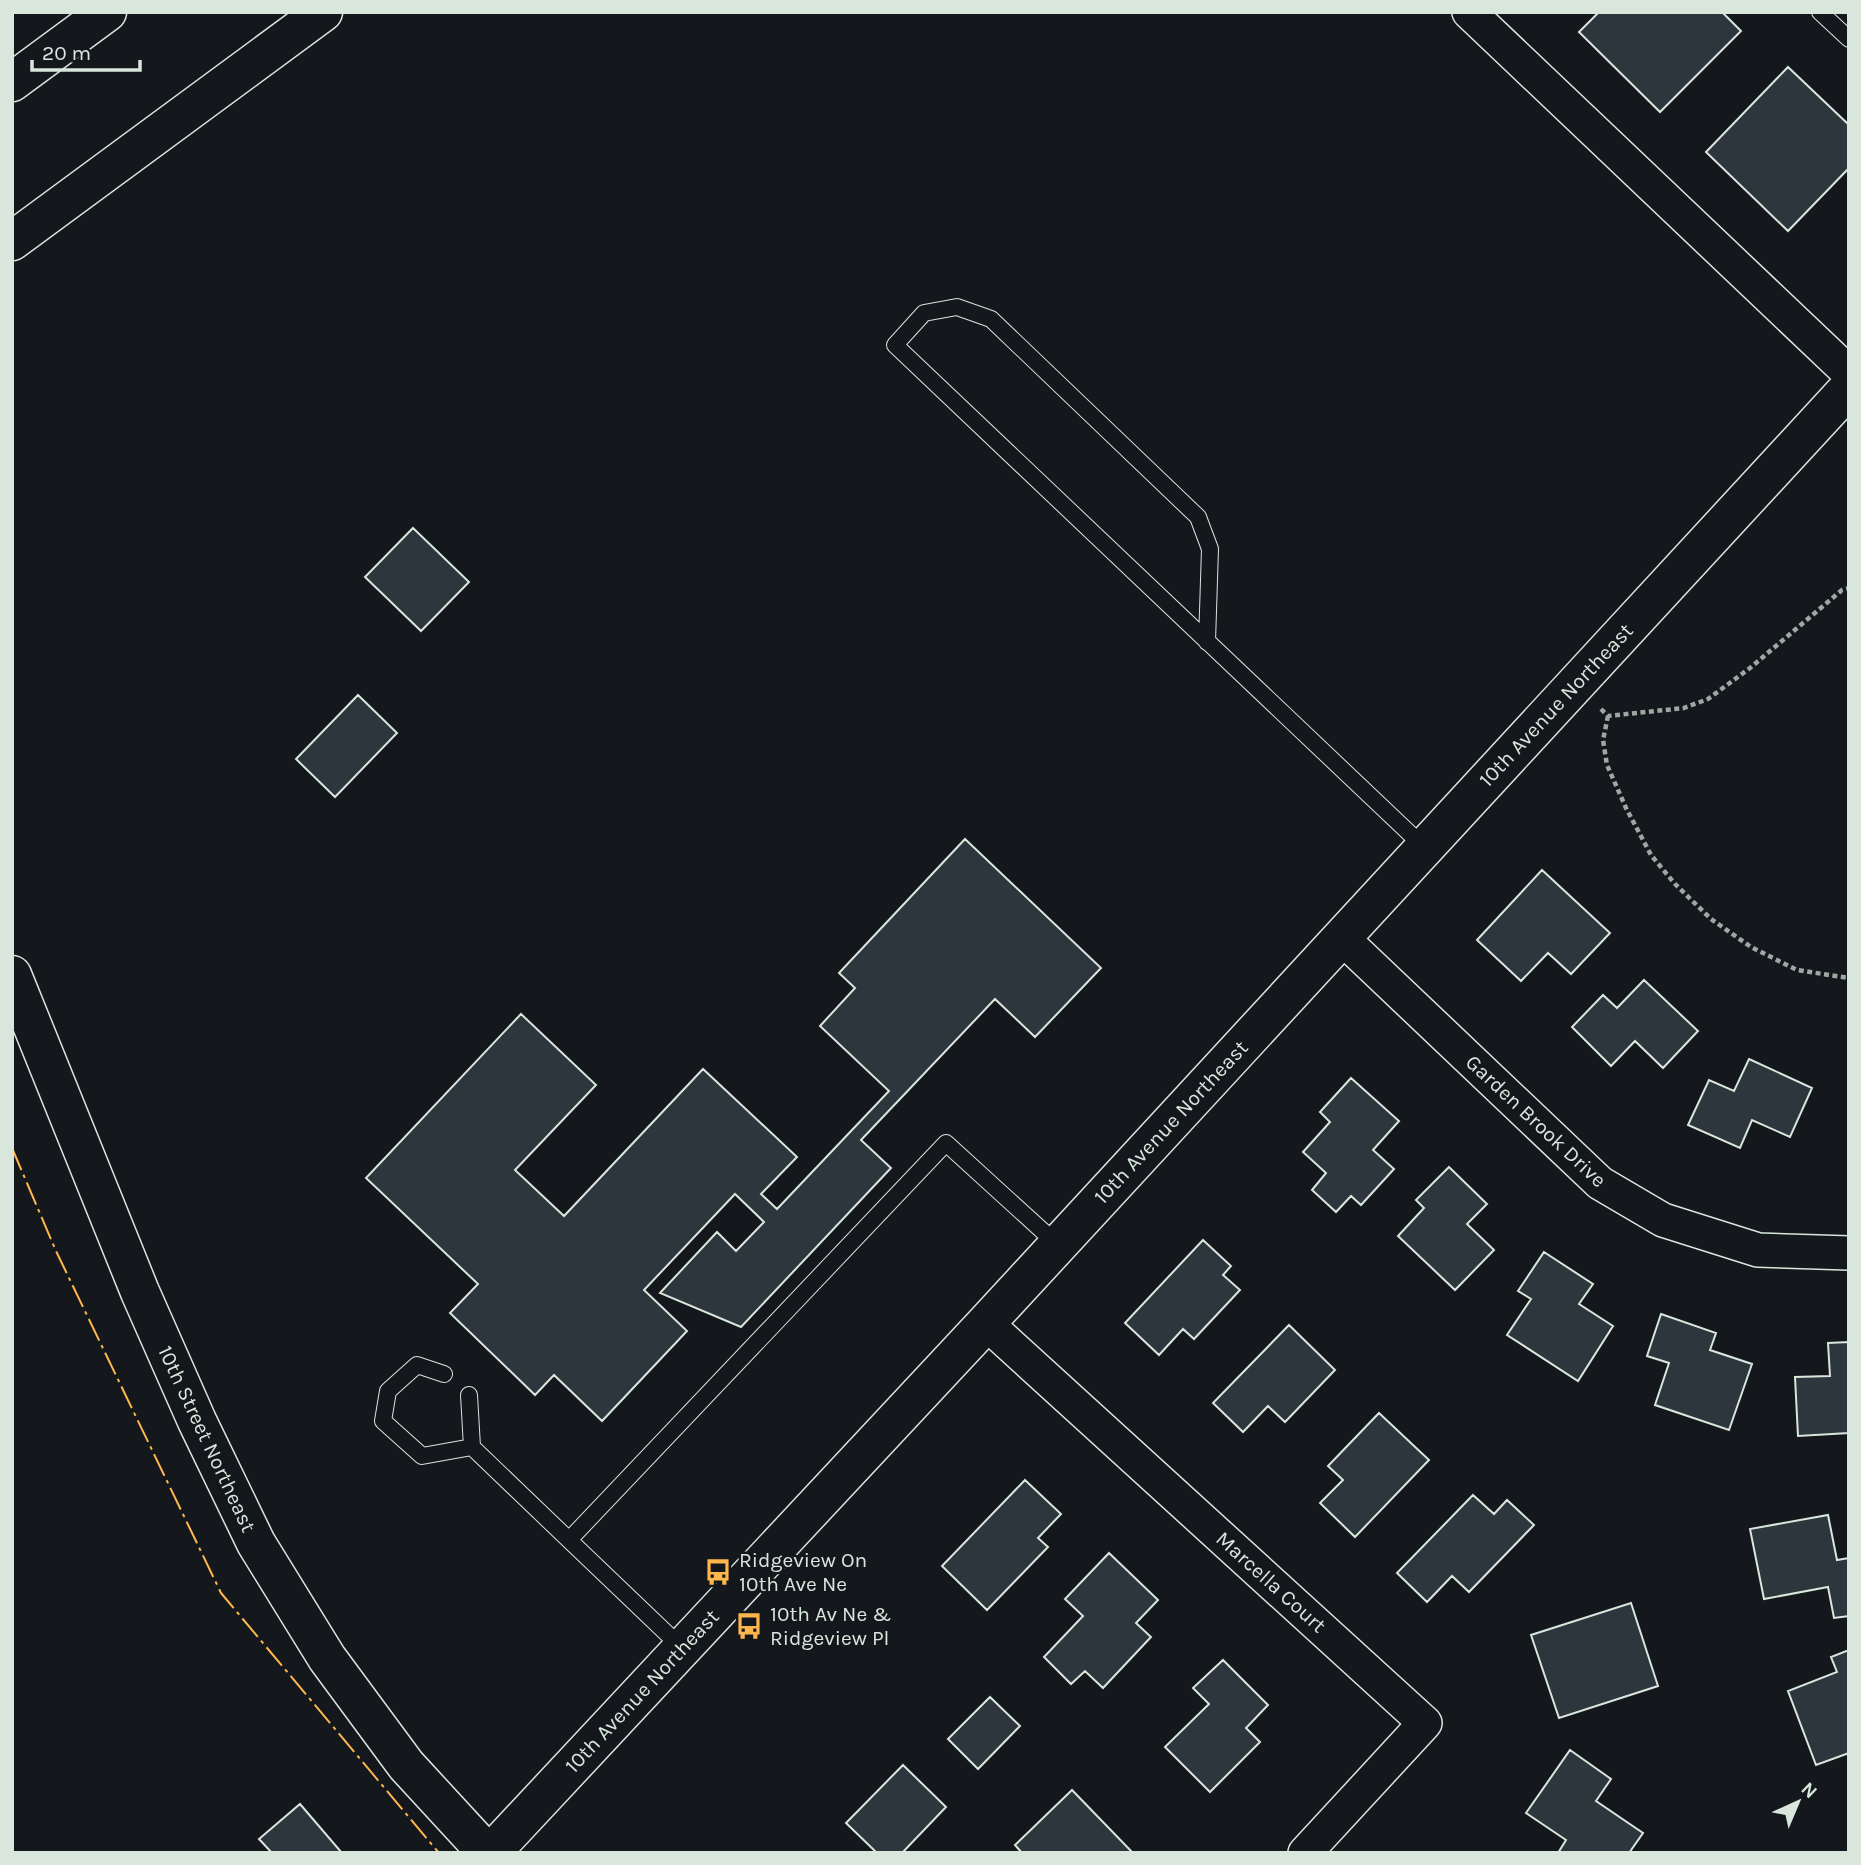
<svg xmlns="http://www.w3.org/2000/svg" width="1861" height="1865" font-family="Karla,sans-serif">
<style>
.building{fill:#2c363c;stroke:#d8e6dc;stroke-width:2}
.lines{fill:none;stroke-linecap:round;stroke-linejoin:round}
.lane-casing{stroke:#d8e6dc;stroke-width:18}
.street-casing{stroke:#d8e6dc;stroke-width:36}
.secondary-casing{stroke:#d8e6dc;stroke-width:41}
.highway-casing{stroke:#d8e6dc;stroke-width:41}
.path{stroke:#9da8a2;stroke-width:4.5;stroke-dasharray:5 3.5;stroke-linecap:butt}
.lane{stroke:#14181c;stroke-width:16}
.street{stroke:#14181c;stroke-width:33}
.secondary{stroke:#14181c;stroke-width:38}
.highway{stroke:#14181c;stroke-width:38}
.power{stroke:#ffb74d;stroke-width:2;stroke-dasharray:24 5 3.5 5;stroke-linecap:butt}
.labels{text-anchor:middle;stroke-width:5;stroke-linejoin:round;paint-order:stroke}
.street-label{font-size:21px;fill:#d8e6dc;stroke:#14181c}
.poi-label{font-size:21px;fill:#d8e6dc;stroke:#14181c;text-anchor:start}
</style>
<rect width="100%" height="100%" fill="#14181c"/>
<path class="building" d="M1599 12H1722L1741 31 1660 112 1579 32Z
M1788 67 1849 125V168L1788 231 1706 152Z
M413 528 469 582 421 631 365 577Z
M358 695 397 733 335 797 296 759Z
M965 839 1101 968 1035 1037 995 999 861 1140 891 1168 741 1327 660 1293 717 1232 736 1251 764 1222 735 1194 644 1290 687 1331 602 1421 554 1375 535 1395 450 1313 478 1284 366 1178 521 1014 596 1085 515 1170 564 1216 703 1069 797 1157 761 1194 777 1209 889 1091 820 1026 855 988 839 973Z
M1542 870 1610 933 1571 974 1548 953 1521 981 1477 940Z
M1644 980 1698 1031 1663 1068 1635 1041 1611 1066 1572 1027 1603 995 1617 1008Z
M1749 1059 1812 1088 1790 1137 1752 1120 1740 1148 1688 1125 1709 1080 1734 1091Z
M1351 1078 1399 1121 1373 1150 1394 1169 1361 1205 1351 1196 1336 1212 1312 1190 1326 1173 1303 1152 1330 1122 1320 1112Z
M1449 1167 1487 1204 1467 1224 1494 1250 1455 1290 1398 1236 1424 1208 1416 1200Z
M1203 1240 1231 1266 1223 1275 1240 1290 1194 1339 1183 1329 1159 1355 1125 1323Z
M1544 1252 1593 1284 1579 1304 1613 1326 1578 1381 1507 1335 1531 1299 1518 1291Z
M1661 1314 1716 1333 1710 1350 1752 1364 1729 1430 1655 1405 1669 1363 1647 1356Z
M1289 1325 1335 1370 1285 1422 1268 1406 1243 1432 1213 1403Z
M1849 1342V1433L1798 1436 1795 1377 1830 1376 1828 1343Z
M1379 1413 1429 1460 1355 1537 1320 1503 1343 1480 1328 1466Z
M1025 1480 1061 1514 1038 1538 1048 1547 987 1610 942 1566Z
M1473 1495 1494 1514 1507 1500 1534 1525 1469 1592 1452 1576 1427 1602 1397 1573Z
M1828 1515 1837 1560 1849 1558V1616L1834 1618 1828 1587 1764 1599 1750 1529Z
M1109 1553 1158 1600 1136 1623 1151 1637 1103 1688 1085 1671 1071 1684 1044 1657 1083 1616 1065 1599Z
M1631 1603 1658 1686 1559 1718 1531 1635Z
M1849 1650V1753L1816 1765 1788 1691 1837 1672 1831 1657Z
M1223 1660 1268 1705 1246 1728 1260 1742 1210 1792 1165 1747 1209 1704 1193 1688Z
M990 1697 1020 1726 978 1769 948 1739Z
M1570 1750 1611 1779 1596 1801 1643 1833 1629 1853H1558L1566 1840 1526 1813Z
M903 1765 946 1807 902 1853H877L846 1823Z
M1072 1790 1133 1853H1022L1015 1845Z
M300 1804 342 1853H272L259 1839Z"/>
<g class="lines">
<defs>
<path id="lane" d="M1820 12 1849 39
M1207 642 1210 549 1198 517 991 319 957 307 924 313 895 345 1424 847
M444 1374 417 1365 388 1391 383 1421 422 1456 472 1447 569 1540
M469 1395 472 1447
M682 1648 569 1540 946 1143 1058 1245"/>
<path id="street" d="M1469 12 1849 373
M1341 937 1600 1183 1663 1220 1758 1250 1849 1253
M986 1323 1425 1723 1305 1853"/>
<path id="secondary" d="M12 975 140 1292 197 1421 256 1543 327 1658 406 1765 487 1853
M491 1853 986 1323 1849 388"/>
<path id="highway" d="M12 82 107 12
M12 241 323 12"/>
</defs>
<use href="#lane" class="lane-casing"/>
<use href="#street" class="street-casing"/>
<use href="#secondary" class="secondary-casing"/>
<use href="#highway" class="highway-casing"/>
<path class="path" d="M1601 709 1608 716 1684 708 1708 699 1750 668 1842 590 1849 588
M1608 716 1603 740 1607 765 1626 808 1651 855 1675 884 1711 919 1751 947 1797 970 1849 978"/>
<use href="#lane" class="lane"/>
<use href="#street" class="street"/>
<use href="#secondary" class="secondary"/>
<use href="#highway" class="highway"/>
<path class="power" d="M12 1148 56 1251 221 1593 439 1853"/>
</g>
<defs>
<symbol id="bus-bare" viewBox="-9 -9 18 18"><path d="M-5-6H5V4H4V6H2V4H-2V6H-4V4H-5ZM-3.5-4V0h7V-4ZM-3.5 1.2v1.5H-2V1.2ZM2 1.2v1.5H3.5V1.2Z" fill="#ffb74d" stroke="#14181c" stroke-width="2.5" paint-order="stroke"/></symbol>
</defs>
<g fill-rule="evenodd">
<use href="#bus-bare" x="699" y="1553" width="38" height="38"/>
<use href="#bus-bare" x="730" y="1607" width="38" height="38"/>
</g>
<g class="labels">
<g class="street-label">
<text transform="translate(1556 705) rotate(-47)" y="7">10th Avenue Northeast</text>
<text transform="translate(1536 1121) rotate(43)" y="7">Garden Brook Drive</text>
<text transform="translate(1171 1122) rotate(-47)" y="7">10th Avenue Northeast</text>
<text transform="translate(207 1439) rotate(65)" y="7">10th Street Northeast</text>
<text transform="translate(1271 1582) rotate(42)" y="7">Marcella Court</text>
<text transform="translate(642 1691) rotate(-47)" y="7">10th Avenue Northeast</text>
</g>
<g class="poi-label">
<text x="739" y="1567">Ridgeview On<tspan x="739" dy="24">10th Ave Ne</tspan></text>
<text x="770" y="1621">10th Av Ne &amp;<tspan x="770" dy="24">Ridgeview Pl</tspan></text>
</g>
</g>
<rect width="1861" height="1865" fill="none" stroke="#d8e6dc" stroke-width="28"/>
<g transform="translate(1798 1802) rotate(44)" stroke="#14181c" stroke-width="5" paint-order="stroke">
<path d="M0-5L12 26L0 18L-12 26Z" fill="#d8e6dc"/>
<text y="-10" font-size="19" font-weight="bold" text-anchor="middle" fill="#d8e6dc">N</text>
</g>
<path d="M32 60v10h108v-10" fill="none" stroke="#d8e6dc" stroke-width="3.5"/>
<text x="42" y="60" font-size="21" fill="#d8e6dc" stroke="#14181c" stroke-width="5" paint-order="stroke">20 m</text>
</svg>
